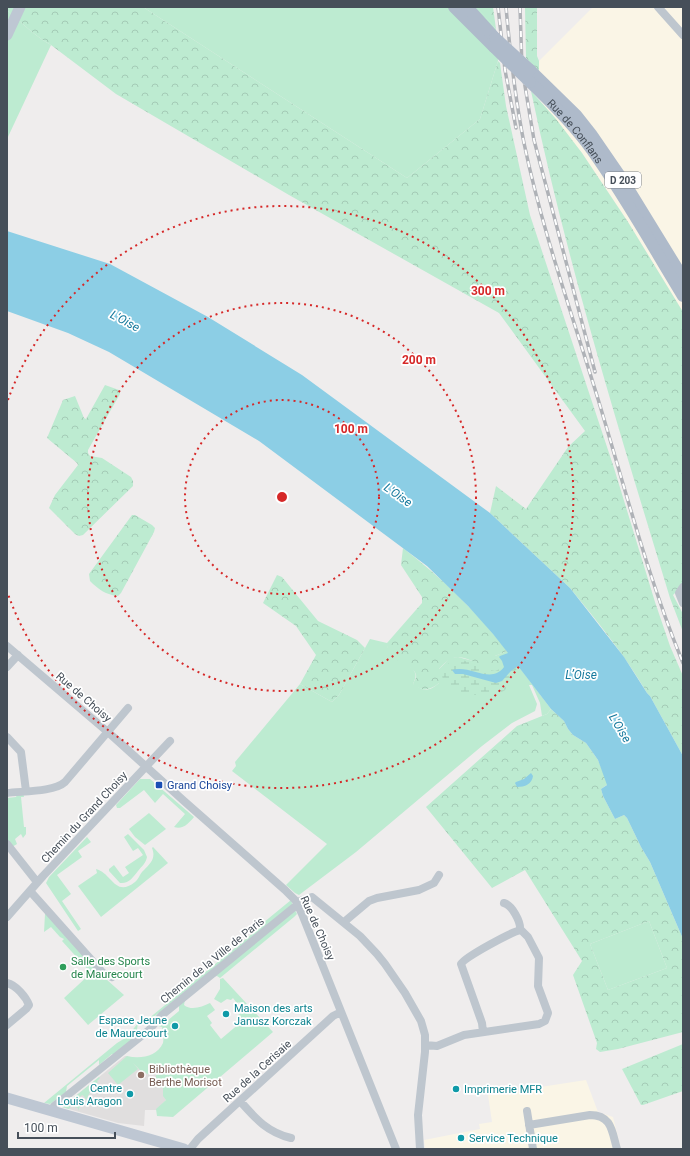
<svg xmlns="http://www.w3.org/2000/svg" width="690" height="1156" font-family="Roboto,sans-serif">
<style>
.commercial{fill:#faf5e6}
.education{fill:#e0dede}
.green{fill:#bdebd1}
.forest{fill:url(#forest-crowns);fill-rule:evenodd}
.wetland{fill:url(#wetland-marsh)}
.water{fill:#8ccee5}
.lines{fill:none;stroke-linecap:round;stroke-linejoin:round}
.street{stroke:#bec6ce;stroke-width:8}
.secondary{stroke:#bec7d3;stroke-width:11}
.primary{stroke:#aebaca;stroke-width:12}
.rail-casing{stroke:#afb2b7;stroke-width:3.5}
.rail{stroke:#fff;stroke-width:2;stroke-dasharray:6;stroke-linecap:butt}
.primary-bridge{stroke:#aebaca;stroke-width:12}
.ring{fill:none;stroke:#d62828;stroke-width:2;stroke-dasharray:2 4}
.transit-dot{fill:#1a4fb4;stroke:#fff;stroke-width:1.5}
.leisure-dot{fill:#2e9e5b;stroke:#fff;stroke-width:1.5}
.culture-dot{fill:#0f9aa8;stroke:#fff;stroke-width:1.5}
.education-dot{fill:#8d6e63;stroke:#fff;stroke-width:1.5}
.labels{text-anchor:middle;stroke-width:3.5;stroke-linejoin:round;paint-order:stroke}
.shield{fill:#fff;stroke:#7e848b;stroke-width:1}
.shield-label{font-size:10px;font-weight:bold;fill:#464f59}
.street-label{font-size:11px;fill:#464f59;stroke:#fff}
.transit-label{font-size:11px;fill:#164399;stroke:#fff;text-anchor:start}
.leisure-label{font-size:11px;fill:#27864d;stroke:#fff;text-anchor:start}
.culture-label{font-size:11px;fill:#0d838f;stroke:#fff;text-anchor:start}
.education-label{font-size:11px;fill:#785e54;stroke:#fff;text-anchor:start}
.water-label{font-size:12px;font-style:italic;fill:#15799d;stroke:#fff}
.centre{fill:#d62828;stroke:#fff;stroke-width:2}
.ring-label{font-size:12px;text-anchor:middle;font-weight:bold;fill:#d62828;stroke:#fff;stroke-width:3.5;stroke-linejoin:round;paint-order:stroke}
</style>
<defs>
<pattern id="forest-crowns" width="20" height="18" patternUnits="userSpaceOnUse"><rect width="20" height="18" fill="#bdebd1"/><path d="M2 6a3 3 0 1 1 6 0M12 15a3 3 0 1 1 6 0" fill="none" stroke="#a4cbb6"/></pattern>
<pattern id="wetland-marsh" width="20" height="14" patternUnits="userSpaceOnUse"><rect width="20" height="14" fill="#bdebd1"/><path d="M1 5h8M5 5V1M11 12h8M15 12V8" fill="none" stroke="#a4cbb6"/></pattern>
</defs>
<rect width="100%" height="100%" fill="#efeded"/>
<path class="commercial" d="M593 7H683V312L628 222 582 153 539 99V61Z
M586 1080 598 1112 613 1117 621 1149H425L424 1140 480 1129 479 1124 492 1122 488 1095Z"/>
<path class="education" d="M125 1056H127L138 1068 143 1071 147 1074 156 1073 157 1077 163 1087 166 1100 156 1110H145L144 1126 118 1123 62 1107Z"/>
<path class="green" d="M143 7H477L496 29 498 61 480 119 407 178Z
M7 10C21 22 35 36 51 45L7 139Z
M370 639 387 643V647L413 669C417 675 416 677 413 684 423 691 429 692 439 683V669L450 658 458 657 473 661 495 656 507 651 551 709 547 714 542 716 540 703 532 685H529L537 704 535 711 512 723 482 746 356 852 299 895 295 893 286 885 327 844 232 771 236 766 235 762 300 684 332 702 339 695Z
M140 779H150L194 817C189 823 183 830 174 827L185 814 163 794 155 803 144 790 120 808H117L116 805Z
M18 792 23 793 24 797H21L24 827H26V834L23 838 21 834 15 839 17 844 12 847 7 840V798L16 797Z
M149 813 166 829 145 845 135 837 129 829Z
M128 834 144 850 147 857C146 863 142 866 138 871 133 877 129 884 120 883L109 871V869L114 865 123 877 129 873 125 867 143 855 138 848 133 851 124 837Z
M87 837 91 842 78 851 82 857 57 875 71 894 62 901 81 929 78 931 46 883 49 877Z
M153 847 168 863 101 917 78 886 97 873 96 869C112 873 115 898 135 882 139 879 140 873 144 870 151 863 156 858 152 848Z
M291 900 292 903V905L150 1020H145L146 1018 148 1019 263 925V923Z
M295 910 297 914 294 917 220 978 217 976 212 977Z
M46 912 106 979 124 995 88 1025 64 998 91 973 62 941 64 939 60 937 51 927 44 932 45 914Z
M649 921 667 968 608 990 590 944Z
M223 978 273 1032 173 1117 157 1116 156 1109 166 1100 163 1096V1088L157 1087 159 1083 156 1078V1073L147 1074 144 1071 142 1072 133 1063 138 1069 118 1085 108 1073 127 1056C140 1059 157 1057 163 1043 164 1038 163 1032 162 1027L154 1025 166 1014 167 1021 179 1011V1003L185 1000 184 1005C191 1011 202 1007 210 1003L215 1010 207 1016 212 1023 210 1025 221 1039 240 1023 236 1017 247 1007 244 1004 242 1005 239 1002 236 1004V1002L233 998 231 1000 227 999 221 1003 214 999 220 989V979Z
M138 1023 136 1036 115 1055 112 1054 99 1065V1060L67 1086 66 1092 50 1104 44 1103 117 1043 127 1037Z
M99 1077 100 1078 97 1081 98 1082 92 1088 86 1100 84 1096 82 1095 78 1099V1101L82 1104 85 1102 84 1106H80L78 1111V1108L71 1106 69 1109 62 1107Z"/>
<path class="forest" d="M7 7H143L407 178 480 119 498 61 500 63 506 106 530 215 614 468 655 602 670 646 683 676V756L650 696 647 693C625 655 597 621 570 588L490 513 496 486 526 509 568 447 585 431 499 313 289 195 116 94 51 45C35 36 21 22 7 10Z
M477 7H493L496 29 479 10Z
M525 7H537V56L539 61V72L526 58Z
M531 91 556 119 582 153 628 222 683 312V585L673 595 683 614V632L670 598C619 430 567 263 531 91Z
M105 385 119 390 120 394 88 450V453L90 456 102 458 131 477 133 481V486L83 535 79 536 75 534 49 508 55 495 78 465 77 463 47 438 63 400 75 396 84 418 86 419Z
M132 515H135L152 525 155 528 154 532 121 593 118 596C106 595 98 589 90 581L89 574Z
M403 548C442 578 477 612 507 651L495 656 499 662 501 666 499 668C474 670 461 642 439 669V683C431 690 424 691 414 686L413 684C414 681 417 678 416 675 414 663 385 662 387 643L422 603V597L401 565Z
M277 575 282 577 318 621 357 640 365 648 339 695 332 702 300 684 316 655 296 626 263 603Z
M551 709 564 721 568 729 573 735 586 743 598 760 608 784 601 789 603 796 615 819 624 815 627 818 641 847 650 862 683 939V1032L618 1049 600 1052 596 1049 597 1043 573 975 582 961 525 870 492 888 426 807 517 726 547 714ZM649 921 667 968 608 990 590 944Z
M683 1044V1091L643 1105H641L622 1069Z"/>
<path class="wetland" d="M507 651 519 668C517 669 514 671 512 674 509 679 510 685 505 690 495 698 458 696 448 688 443 684 442 678 442 671 457 648 476 668 495 671L502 668Z"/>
<path class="water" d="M7 231 110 264 208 317 302 375 490 513 570 588 624 657 647 693 650 696 683 756V939L650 862 641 847 627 818 624 815 615 819 603 796 601 789 607 785 598 760 586 743 573 735 568 729 564 721 551 709 518 666 511 671 502 681 496 683 463 674H455L452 670C470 664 491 685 504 667L502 661 499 657 500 656 508 653 493 634 468 606 427 566 259 441 109 352 68 333 7 311Z
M531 773 533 776C532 784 525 787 517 787L515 783 516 782 524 779Z"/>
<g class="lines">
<path class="street" d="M658 7 683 35
M683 587 679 593 683 603
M7 646 109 733 184 801 285 890 296 901 302 914 396 1149
M7 667 18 655
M7 737 21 752 26 791
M7 793C23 791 54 792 65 782L128 708
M7 844 37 882
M30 891 103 973 112 977
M297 902 312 897 360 936 377 954 385 964 405 993 421 1021 425 1035V1052L418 1115 420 1149
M504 903C512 905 521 922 520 930
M7 917 43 876 170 741
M344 922 369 901 377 898 419 890 434 883 439 875
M7 983C16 985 26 997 29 1005L26 1009 7 1025
M425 1045 437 1046 464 1035 539 1024 545 1021 548 1013 538 986 539 958 528 937 521 930C513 931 465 957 461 964L482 1023 483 1032
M240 1101C256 1119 267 1132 291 1138
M53 1111 54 1106 149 1030 162 1015 298 904
M527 1111 533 1149
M529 1125 590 1115C612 1115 612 1132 617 1149
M190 1149 198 1139 333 1016 341 1012"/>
<path class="secondary" d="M7 35 20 7
M7 1098 184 1149"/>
<g class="primary">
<path d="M454 7 494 47"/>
<path d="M467 7 495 38"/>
<path d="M530 70 576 115 591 134 624 182 683 278"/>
<path id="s1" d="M530 82C552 103 574 125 592 150 625 196 653 247 683 296"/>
</g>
<defs>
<path id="rail" d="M498 7 505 70 516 128
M506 7C510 52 515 98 524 143 542 230 572 314 598 399 625 488 648 578 683 663
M520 7 522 68 534 140 595 372"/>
</defs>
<use href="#rail" class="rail-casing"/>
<use href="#rail" class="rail"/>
<path class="primary-bridge" d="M495 38 530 70
M494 47 530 82"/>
</g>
<g class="ring">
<circle cx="282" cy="497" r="97"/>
<circle cx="282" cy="497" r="194"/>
<path d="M8 400A291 291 0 1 1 8 594"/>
</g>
<rect class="transit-dot" x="155" y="781" width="8" height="8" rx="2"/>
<circle class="leisure-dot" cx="63" cy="967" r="4"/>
<g class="culture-dot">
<circle cx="226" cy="1014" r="4"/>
<circle cx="175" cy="1026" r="4"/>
<circle cx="456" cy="1089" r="4"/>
<circle cx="130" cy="1094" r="4"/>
<circle cx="461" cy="1138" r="4"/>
</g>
<circle class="education-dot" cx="141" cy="1075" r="4"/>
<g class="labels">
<rect class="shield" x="605" y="172" width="36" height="16" rx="3"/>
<g class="shield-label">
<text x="623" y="184">D 203</text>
</g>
<g class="street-label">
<text dy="4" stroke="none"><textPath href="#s1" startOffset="67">Rue de Conflans</textPath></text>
<text transform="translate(84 697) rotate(41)" y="4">Rue de Choisy</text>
<text transform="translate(84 817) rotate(-47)" y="4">Chemin du Grand Choisy</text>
<text transform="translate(318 928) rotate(66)" y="4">Rue de Choisy</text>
<text transform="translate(212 960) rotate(-39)" y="4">Chemin de la Ville de Paris</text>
<text transform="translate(257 1071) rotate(-42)" y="4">Rue de la Cerisaie</text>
</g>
<g class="transit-label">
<text x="167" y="789">Grand Choisy</text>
</g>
<g class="leisure-label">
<text x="71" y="965">Salle des Sports<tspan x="71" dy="13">de Maurecourt</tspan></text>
</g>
<g class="culture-label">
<text x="234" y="1012">Maison des arts<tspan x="234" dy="13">Janusz Korczak</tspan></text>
<text x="167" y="1024" text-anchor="end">Espace Jeune<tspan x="167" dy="13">de Maurecourt</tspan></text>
<text x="122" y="1092" text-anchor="end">Centre<tspan x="122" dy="13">Louis Aragon</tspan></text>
<text x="464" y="1093">Imprimerie MFR</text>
<text x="469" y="1142">Service Technique</text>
</g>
<g class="education-label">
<text x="149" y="1073">Bibliothèque<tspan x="149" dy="13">Berthe Morisot</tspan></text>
</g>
<g class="water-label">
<text transform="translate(125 321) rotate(28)" y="4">L'Oise</text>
<text transform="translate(398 495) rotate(35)" y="4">L'Oise</text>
<text x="581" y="679">L’Oise</text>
<text transform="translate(620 728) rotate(59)" y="4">L'Oise</text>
</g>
</g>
<circle cx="282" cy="497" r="6" class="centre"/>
<g class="ring-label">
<text x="488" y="295">300 m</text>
<text x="419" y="364">200 m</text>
<text x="351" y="433">100 m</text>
</g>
<rect width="690" height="1156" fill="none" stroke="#464f59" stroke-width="16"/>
<path d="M18 1132v6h97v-6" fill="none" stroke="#464f59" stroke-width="2"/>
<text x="24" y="1132" font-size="12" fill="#464f59" stroke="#ffffff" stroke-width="3" paint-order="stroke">100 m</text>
</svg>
